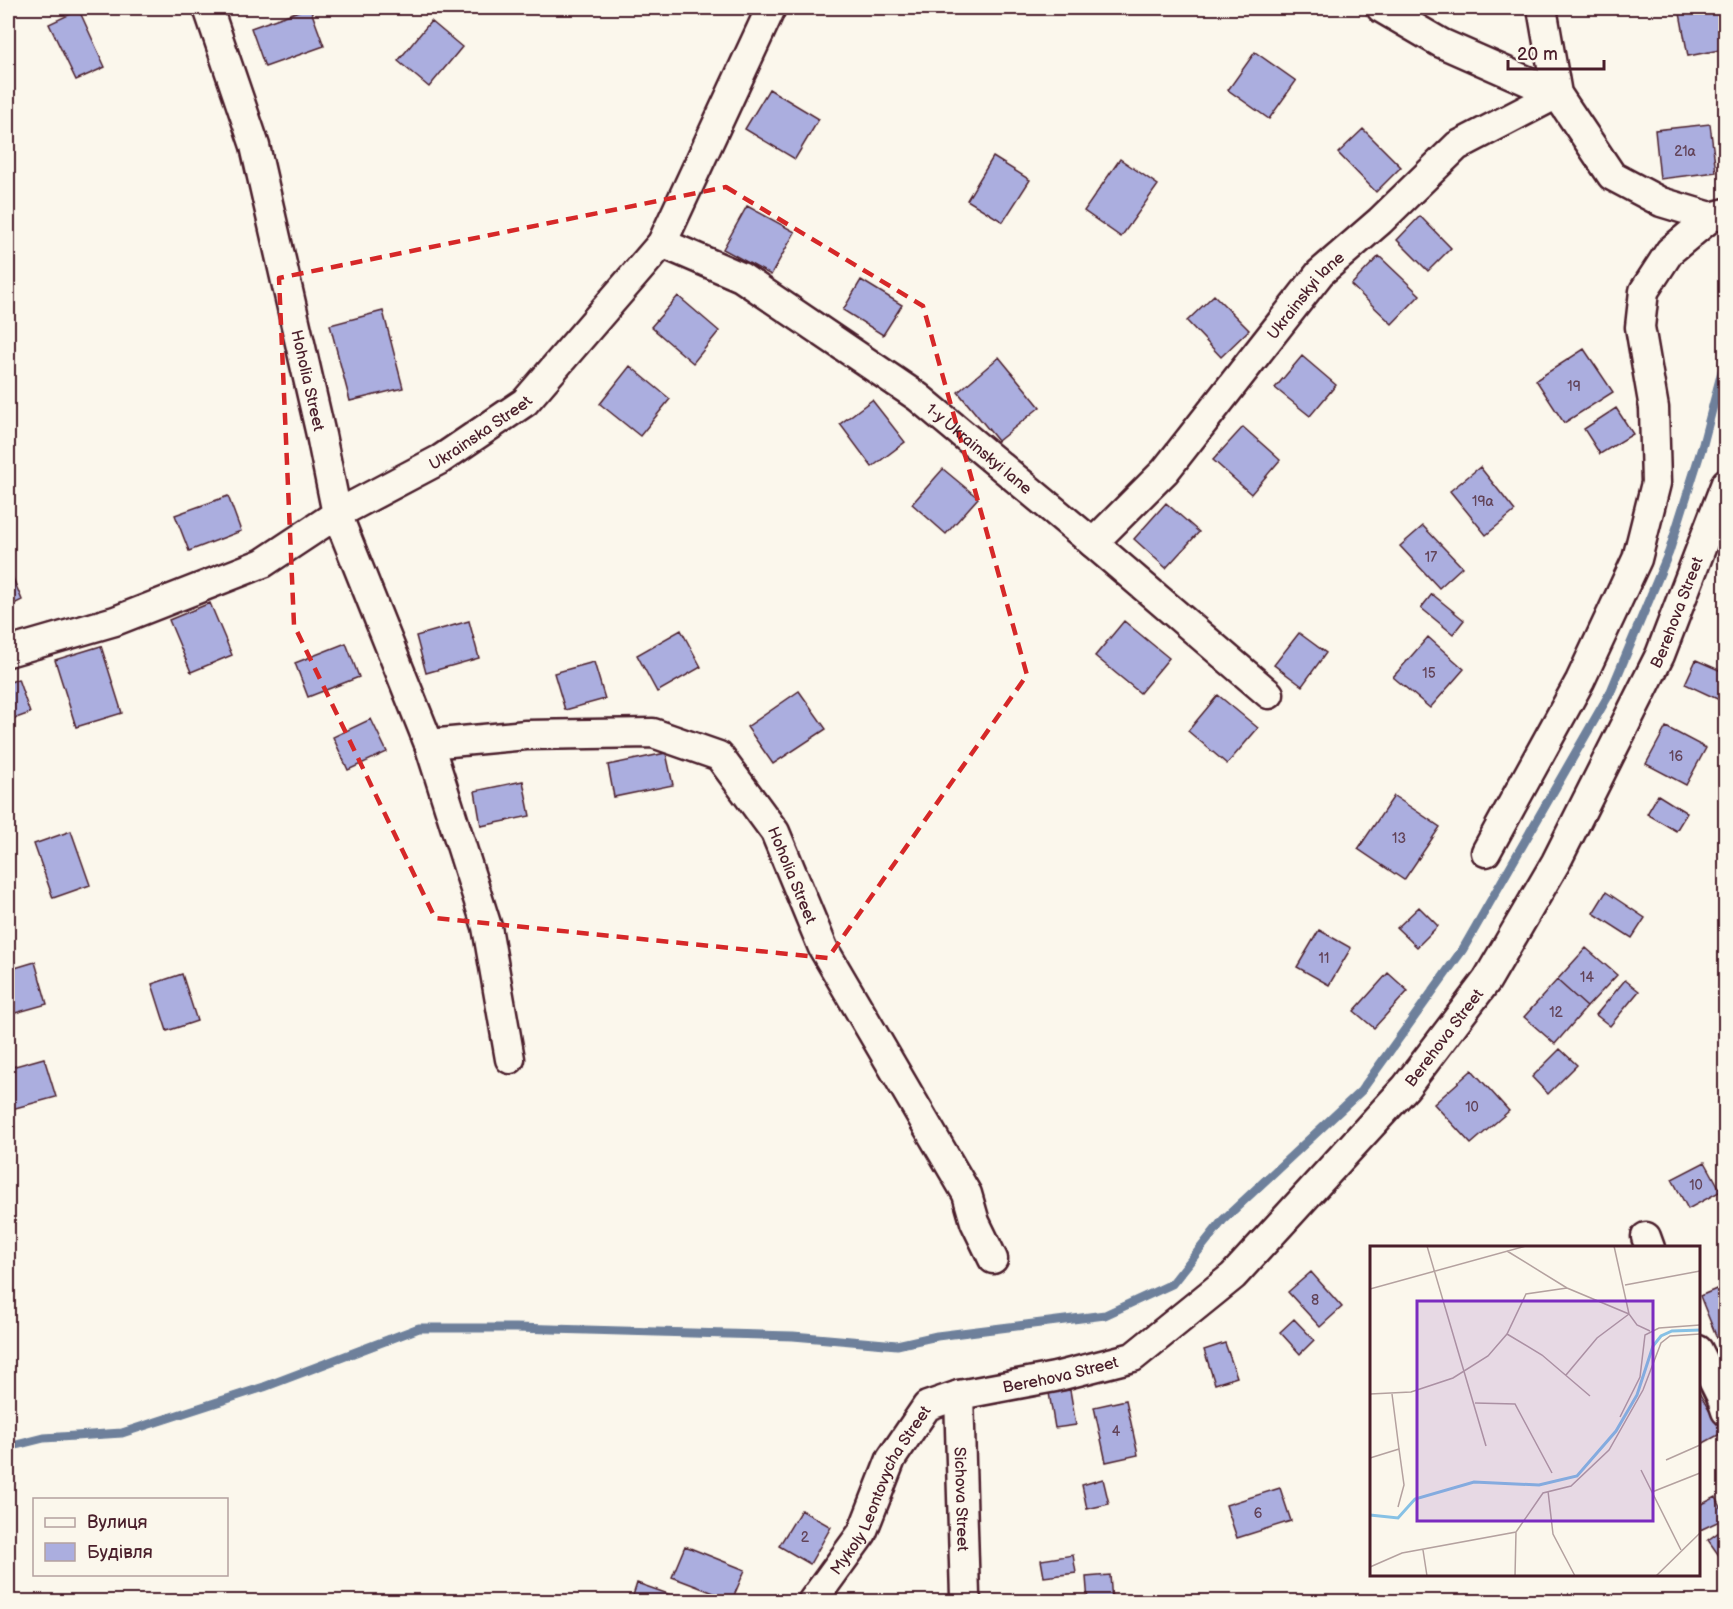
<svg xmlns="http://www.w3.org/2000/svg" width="1733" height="1609" font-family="'Balsamiq Sans',sans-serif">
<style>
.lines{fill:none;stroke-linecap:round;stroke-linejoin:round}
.stream{stroke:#6e809b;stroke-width:9}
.building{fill:#abaedf;stroke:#4a1f2b;stroke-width:1.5}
.minor-casing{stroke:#4a1f2b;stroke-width:33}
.minor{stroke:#fbf7ec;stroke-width:28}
.marked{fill:none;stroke:#d62828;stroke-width:4.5;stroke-dasharray:12 8;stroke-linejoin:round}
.labels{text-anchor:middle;stroke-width:5;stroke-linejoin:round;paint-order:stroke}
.number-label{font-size:14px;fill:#624358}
.street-label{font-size:16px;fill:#4a1f2b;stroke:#fbf7ec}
.inset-river{fill:none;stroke:#86c1e5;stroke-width:3}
.inset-road{fill:none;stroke:#b4a19f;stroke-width:1.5}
.view{fill:#7b2cbf;fill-opacity:0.15;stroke:#7b2cbf;stroke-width:3}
.inset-edge{fill:none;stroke:#4a1f2b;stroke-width:3}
</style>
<rect width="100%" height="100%" fill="#fbf7ec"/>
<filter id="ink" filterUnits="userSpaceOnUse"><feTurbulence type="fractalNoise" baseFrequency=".0167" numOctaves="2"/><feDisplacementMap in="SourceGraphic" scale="12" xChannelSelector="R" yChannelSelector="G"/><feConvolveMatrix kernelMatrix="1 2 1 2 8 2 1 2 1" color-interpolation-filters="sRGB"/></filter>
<g filter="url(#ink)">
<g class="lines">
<path class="stream" d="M8 1447 44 1438 122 1433 264 1387 419 1328H516L793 1336 897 1345 937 1336 1105 1315 1172 1284 1223 1220 1361 1091 1463 949 1611 691 1669 552 1703 444 1726 356"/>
</g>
<path class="building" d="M307 8H310L324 46 265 67 251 28Z
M1679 8H1717L1725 49 1688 56Z
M79 10 105 67 76 80 49 24Z
M431 21 462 47 429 87 398 61Z
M1255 52 1296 81 1269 119 1228 90Z
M769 89 819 119 795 159 745 129Z
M1710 124 1716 172 1660 179 1655 130Z
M1363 129 1401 167 1376 192 1338 153Z
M993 157 1030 180 1003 222 967 200Z
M1120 159 1158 185 1121 237 1084 211Z
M747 206 795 232 771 275 723 249Z
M1420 216 1451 248 1428 271 1397 240Z
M1379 256 1420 295 1392 324 1351 285Z
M861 280 902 305 883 335 843 310Z
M1214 295 1249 330 1221 357 1187 321Z
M678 296 719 331 693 363 651 327Z
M383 311 403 388 350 401 330 325Z
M1584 349 1613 392 1564 423 1536 380Z
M1302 356 1336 385 1310 416 1275 388Z
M999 357 1040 407 998 441 958 392Z
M630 366 670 399 640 436 600 404Z
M872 400 905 442 872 467 840 424Z
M1616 408 1633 434 1600 454 1584 429Z
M1243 427 1280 460 1251 494 1213 460Z
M1480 467 1515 511 1486 535 1450 491Z
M943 469 978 498 946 534 912 504Z
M228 496 241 531 189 551 175 515Z
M1166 503 1199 532 1166 568 1134 539Z
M1423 526 1462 567 1439 588 1400 546Z
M8 566 22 600 8 607Z
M1432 594 1464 620 1453 634 1421 608Z
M210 603 232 655 191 672 169 620Z
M469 621 479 658 426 673 416 636Z
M1124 621 1169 658 1140 693 1095 656Z
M681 630 701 667 657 692 637 655Z
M1299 633 1326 653 1302 686 1274 665Z
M1428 637 1464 669 1430 708 1393 677Z
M346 643 359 677 308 697 295 663Z
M101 646 122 713 76 727 55 660Z
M1696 660 1726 673V703L1685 684Z
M594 662 605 699 565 710 554 673Z
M18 679 30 713 8 721V683Z
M799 691 826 729 773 764 747 727Z
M1218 695 1258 728 1227 764 1188 731Z
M371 719 387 752 348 770 333 737Z
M1666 727 1706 748 1686 785 1646 764Z
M666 753 673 785 614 797 608 765Z
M523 781 530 816 481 826 475 791Z
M1658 795 1687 813 1676 831 1647 814Z
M1394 796 1440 827 1404 880 1358 849Z
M71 831 90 885 53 898 34 844Z
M1606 892 1645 918 1632 938 1593 913Z
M1419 907 1438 926 1417 947 1397 928Z
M1319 930 1351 948 1329 985 1297 967Z
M1586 948 1617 975 1587 1007 1557 980Z
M35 962 47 1004 8 1015V970Z
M1388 973 1408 991 1374 1028 1354 1011Z
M182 974 197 1021 167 1031 152 984Z
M1557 980 1587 1007 1555 1044 1524 1017Z
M1625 980 1639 991 1610 1026 1596 1015Z
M1560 1049 1577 1065 1548 1094 1532 1077Z
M44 1058 56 1097 8 1110V1068Z
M1472 1070 1509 1111 1471 1144 1434 1104Z
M1705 1162 1721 1191 1688 1209 1672 1179Z
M1311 1272 1342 1307 1320 1327 1288 1292Z
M1726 1285V1334L1717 1338 1700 1296Z
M1294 1319 1314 1340 1300 1354 1280 1332Z
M1225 1343 1237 1377 1215 1384 1204 1350Z
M1070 1390 1076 1425 1055 1428 1049 1393Z
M1698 1391 1722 1433 1698 1446Z
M1126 1400 1138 1455 1106 1462 1094 1407Z
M1103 1479 1109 1504 1087 1509 1082 1485Z
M1280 1488 1291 1521 1237 1538 1226 1505Z
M1716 1497 1726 1518 1698 1531V1506Z
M801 1510 831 1527 810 1564 779 1546Z
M1726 1527V1564H1725L1708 1540Z
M685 1546 745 1570 732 1600 672 1577Z
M1073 1555 1076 1573 1044 1577 1041 1560Z
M1110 1575 1112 1602H1088L1086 1577Z
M637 1583 674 1596 672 1602H631Z
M1020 1599H1055V1602H1020Z"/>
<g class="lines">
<defs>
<g id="minor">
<path id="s1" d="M208 8 255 146 321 435 337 514 429 744 487 927 510 1059"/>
<path d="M1381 8 1441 43 1557 94"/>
<path d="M1542 8 1557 94 1612 176 1661 202 1711 217"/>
<path id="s2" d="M662 243 741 277 918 397 1093 543 1269 694"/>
<path id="s3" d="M1093 543 1165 471 1320 273 1380 221 1457 146 1557 94"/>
<path id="s4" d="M8 652 115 621 263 563 337 514 441 459 525 402 662 243 771 8"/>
<path id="s5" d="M429 744 526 735 653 733 719 756 775 832 823 948 967 1194 975 1222 993 1259"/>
<path d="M1486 852 1580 681 1637 559 1656 483 1654 408 1640 327 1644 291 1670 251 1711 217 1726 213"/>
<path d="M1646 1237 1650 1248"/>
<path d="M1698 1350 1721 1396 1726 1411"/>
<path id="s6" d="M959 1395 965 1596 967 1602"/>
<path id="s7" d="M812 1602 862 1533 891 1459 927 1406 959 1395 1055 1377 1133 1357 1233 1276 1406 1087 1487 980 1556 862 1660 655 1726 483"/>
</g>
</defs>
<use href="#minor" class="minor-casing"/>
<use href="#minor" class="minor"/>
</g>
</g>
<path class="marked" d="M726 187 923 306 1027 675 828 958 435 918 294 625 279 278Z"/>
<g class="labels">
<g class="number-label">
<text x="1685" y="156">21а</text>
<text x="1574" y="391">19</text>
<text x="1483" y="506">19а</text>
<text x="1431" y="562">17</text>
<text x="1429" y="678">15</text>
<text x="1676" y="761">16</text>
<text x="1399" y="843">13</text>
<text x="1324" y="963">11</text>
<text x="1587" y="982">14</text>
<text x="1556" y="1017">12</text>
<text x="1472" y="1112">10</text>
<text x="1696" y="1190">10</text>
<text x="1315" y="1305">8</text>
<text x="1116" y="1436">4</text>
<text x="1258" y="1518">6</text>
<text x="805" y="1542">2</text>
</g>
<g class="street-label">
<text dy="6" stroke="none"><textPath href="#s3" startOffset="327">Ukrainskyi lane</textPath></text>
<text dy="6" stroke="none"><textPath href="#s1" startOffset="386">Hoholia Street</textPath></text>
<text dy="6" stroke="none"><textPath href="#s4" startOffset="524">Ukrainska Street</textPath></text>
<text dy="6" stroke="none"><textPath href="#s2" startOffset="380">1-y Ukrainskyi lane</textPath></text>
<text dy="6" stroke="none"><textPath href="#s7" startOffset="1374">Berehova Street</textPath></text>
<text dy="6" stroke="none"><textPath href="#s5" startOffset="435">Hoholia Street</textPath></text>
<text dy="6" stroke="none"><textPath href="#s7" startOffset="888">Berehova Street</textPath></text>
<text dy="6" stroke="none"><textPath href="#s7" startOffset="366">Berehova Street</textPath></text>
<text dy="6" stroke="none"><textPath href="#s7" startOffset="132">Mykoly Leontovycha Street</textPath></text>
<text dy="6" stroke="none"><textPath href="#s6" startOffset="104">Sichova Street</textPath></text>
</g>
</g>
<g transform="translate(1370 1246)">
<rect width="330" height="330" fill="#fbf7ec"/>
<path class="inset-river" d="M0 269 28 272 45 253 104 236 169 239 207 230 246 185 267 149 283 100 291 90 302 85 330 84"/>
<path class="inset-road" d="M57 0 116 200M244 0 259 68 267 79 280 85M137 5 197 42 259 68M255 39 330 25M0 43 156 0M137 88 172 109 220 150M196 129 227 92 259 68M0 148 41 146 83 132 118 110 137 88 156 48 197 42M22 148 29 203M105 157 145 158 182 227M250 171 270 131 275 89 289 82 330 79M0 212 29 203 34 239 28 261M296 214 330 199M271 224 311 304M178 245 183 288 205 330M282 246 330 227M53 304 57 330M0 321 32 307 146 286 173 247 201 240 239 204 273 144 291 97 300 90 330 88M145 330 146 286M286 330 330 287"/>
<path class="view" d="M47 55H283V275H47Z"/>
<rect width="330" height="330" class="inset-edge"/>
</g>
<rect width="1733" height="1609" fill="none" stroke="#fbf7ec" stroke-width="30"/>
<rect x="15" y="15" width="1703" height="1579" fill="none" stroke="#4a1f2b" stroke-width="2" filter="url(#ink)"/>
<rect x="33" y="1498" width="195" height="78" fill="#fbf7ec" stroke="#b4a19f" stroke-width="1.5"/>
<rect x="45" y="1518" width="30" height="9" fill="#fbf7ec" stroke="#b4a19f" stroke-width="1.5"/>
<text x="87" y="1528" font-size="18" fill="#4a1f2b">Вулиця</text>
<rect x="45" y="1543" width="30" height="18" fill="#abaedf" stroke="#b4a19f" stroke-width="1.5"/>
<text x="87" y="1558" font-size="18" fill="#4a1f2b">Будівля</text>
<path d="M1508 60v9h96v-9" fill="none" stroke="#4a1f2b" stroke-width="3"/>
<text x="1517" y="60" font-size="18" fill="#4a1f2b" stroke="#fbf7ec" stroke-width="4.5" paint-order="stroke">20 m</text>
</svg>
